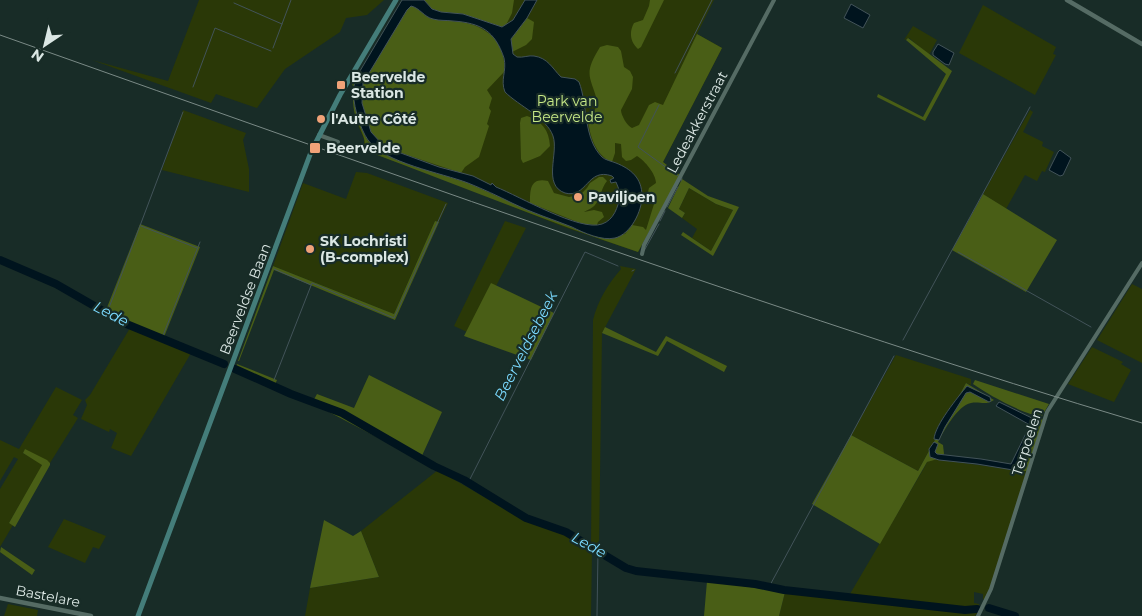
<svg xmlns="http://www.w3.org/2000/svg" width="1142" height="616" font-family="Montserrat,sans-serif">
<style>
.green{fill:#2a3807}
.forest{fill:#495e16}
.water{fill:#00141e;stroke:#425359;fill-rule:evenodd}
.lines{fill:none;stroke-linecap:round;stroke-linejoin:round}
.stream{stroke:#425359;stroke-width:1}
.river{stroke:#00141e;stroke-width:8}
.minor{stroke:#556b64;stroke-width:4}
.tertiary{stroke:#556b64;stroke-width:4.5}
.secondary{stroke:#447d7a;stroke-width:5}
.rail{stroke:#7a8a86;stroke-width:1}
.poi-dot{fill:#f0a278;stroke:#182c27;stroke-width:2}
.labels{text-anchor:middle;stroke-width:4.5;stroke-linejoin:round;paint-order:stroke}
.poi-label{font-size:14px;font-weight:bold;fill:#dbe7e4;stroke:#182c27;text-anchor:start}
.park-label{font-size:14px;fill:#c7e987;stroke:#182c27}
.street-label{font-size:14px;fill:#dbe7e4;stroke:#182c27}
.water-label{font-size:15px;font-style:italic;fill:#7bdaff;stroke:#182c27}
</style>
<rect width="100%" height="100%" fill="#182c27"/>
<path class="green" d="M199 0H384L367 15 346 18 340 32 285 69 257 108 216 94 211 103 92 60 168 81Z
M402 0H714L697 34 722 48 663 162 680 175 638 252 564 227 453 183 364 150V139L357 123 354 106V86L352 85Z
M983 5 1056 47 1053 54 1056 55 1035 95 959 53Z
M913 26 937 40 929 55 909 38 904 40Z
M183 110 246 133 243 140 249 169V192L162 170Z
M1030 110 1033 112 1023 132 1043 142 1042 146 1054 152 1045 172 1042 171 1037 181 1025 175 1006 209 983 194Z
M356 172 367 173 448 203 439 222 435 221 394 314 273 266 303 183 346 199Z
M689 188 716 204 733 210 711 251 692 238 697 229 682 218 685 213 679 209Z
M505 221 526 228 496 286 491 284 467 332 454 326Z
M620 266 636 269 602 333 599 549 591 545 593 320C598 300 608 284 621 269Z
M1132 284 1142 289V363L1097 340Z
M130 328 191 353 131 456 111 448 117 433 110 429 109 432 81 419 87 405 85 400 90 395Z
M1092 347 1123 362 1121 364 1131 370 1114 402 1068 384Z
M896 355 971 379V385L966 383 918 471 851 435Z
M56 387 82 400 73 415 78 418 50 463 25 450 23 453 42 464 41 468 9 523 13 525 0 547V489L18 459 14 457 0 481V440L19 449Z
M933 459 1008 469 1016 468 1027 471 986 600 983 599V594L974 592V603L979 604V606L969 608 850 594 924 468 927 462Z
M438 470 513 514 566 535 592 551 591 616H305L310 588 379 577 361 531Z
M64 519 106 536 99 549 93 547 85 563 48 547Z
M785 592 959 611 978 612 975 616H779Z
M8 604 38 610 37 616H4Z"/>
<path class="forest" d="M424 0H514L512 13 506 25 502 27 463 14 441 12 432 9Z
M650 0H664L641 47 638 49C630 42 629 32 634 23L643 20 649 6Z
M411 6C418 8 421 12 427 16 430 18 438 20 442 20 448 21 455 21 461 22 488 26 507 44 504 72L487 90 492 98 489 108 491 111 487 124 489 126 479 157 465 167 461 173 398 152 388 148 374 137 368 125 362 103 363 83 365 78 407 10Z
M527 18 534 22 532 39 526 45 512 52 511 39Z
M697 34 722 48 663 162 680 175 638 252C546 221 455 184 364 150 368 139 358 127 355 115 353 106 352 96 354 86L352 85 357 76 354 93 357 115 363 130 368 141 394 159 468 183 531 211 591 235 602 238 625 234 632 225 643 227 646 230 654 204 648 192 649 188 656 183C656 174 645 161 637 156L631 160 626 161 622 157 621 144 615 143V153L612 162C594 155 589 132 587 114L594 111 598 103C590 75 583 75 600 47L607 45 618 47 621 51 624 67 630 71 633 77 632 89 621 110C621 115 627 126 632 128L639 125 649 105 655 102 663 105Z
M908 38 952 71 925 121 877 97 878 94 923 117 946 74 906 40Z
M527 116C542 121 549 130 550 146L540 156 523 163 521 159 520 123 521 118Z
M599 177H603L607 181C601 188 601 198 595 205 593 208 587 210 584 212L594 210 602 212 604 217 598 222 597 225 582 224 530 203C530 190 530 177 548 181L554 193 569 197 580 195 587 188 590 183Z
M682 179 708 196 739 207 713 256 681 235 683 232 711 251 733 210 716 204 689 188 679 209 685 213 682 218 668 208Z
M983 194 1057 240 1026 292 952 250Z
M435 221 439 222 395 320 274 270 239 361H238L273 266 394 314Z
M140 224 200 247 164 337 132 324 106 310Z
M491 283 554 313 531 360 464 336Z
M605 327 656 352 666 336 727 366 724 372 667 341 658 356 602 333Z
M237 364 277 380 274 387 235 370Z
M369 375 442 412 420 460 312 403 317 394 354 408Z
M975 380 1049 404 1042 416C1026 416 987 394 973 384Z
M966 383 994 400C985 406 980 401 971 403 957 406 944 431 938 442L943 445 944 454 941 458 927 462 880 544 812 504 851 435 918 471Z
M1036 417 1042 418 1043 421 1027 471H1023L1016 468 1020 464 1039 423Z
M25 449 47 460 50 463V465L15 527 9 523 42 465 23 453Z
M324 520 353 536 361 531 379 577 310 588Z
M1 547 35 570 32 575 0 552Z
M707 581 785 592 779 616H704Z"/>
<path class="water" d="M402 0H424L432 9 441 12 463 14 502 27 513 20 525 0H537L527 18 511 39 513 54 517 57C523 58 529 55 534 56 548 58 552 68 561 77L575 79 579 82C588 105 583 138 602 157 605 160 611 161 616 163 631 169 642 178 642 196 642 211 631 234 615 238 602 241 584 233 572 227 552 219 532 213 512 203 498 196 483 189 468 183 442 173 384 163 368 140 360 129 351 100 354 86 355 82 357 80 357 76ZM411 6C420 8 424 17 433 19 440 21 446 20 453 21 481 23 495 31 504 58 507 71 500 80 505 92 519 106 547 118 553 136 559 153 542 185 565 193 587 199 587 167 612 176L614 178 610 180 611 183 616 182 620 192 615 194V196H620C618 207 614 220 602 224 580 232 519 196 496 187L492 183 491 185 473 176 439 167 398 152 382 144 371 132 362 103 363 83 407 10Z
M851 4 870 15 863 28 844 18Z
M938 44 954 53 949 65 945 64 933 55V52Z
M1060 150 1071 158 1063 175 1060 176 1049 170 1058 152Z
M967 386 990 397 991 401 989 402 970 392 966 393 945 427 939 440 934 439C935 425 958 397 967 386Z
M999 402 1038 421C1039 433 1025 458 1018 469L1013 470 977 464 939 460 930 457 929 449 934 442 938 444 935 452 937 454 981 459 1011 464 1030 425 996 406Z"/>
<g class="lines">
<path class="stream" d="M234 3 282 24
M273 48 291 0
M675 73 712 0
M193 87 215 28 271 51
M659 105 638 147 678 176
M681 181 682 178
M667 207 678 187
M660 221 665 211
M141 226 197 248
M644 251 659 224
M958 252 1091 327
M274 269 311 285
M632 271 634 270
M107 313 183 112
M162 338 200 242
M903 340 1030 107
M274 380 312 283 394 318 446 204
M468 483 585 252 618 266
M769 587 894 356
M597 616 598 551"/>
<path class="river" d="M0 260 56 284 124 323 224 364
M235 369 291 394 342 413 434 466 464 480 526 518 566 532 626 568 636 571 755 584 784 590 965 610 977 609
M989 608 1015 616"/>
<path class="minor" d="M319 135 338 142
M642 254 644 245 774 0
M978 616 991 589 1047 412 1142 263"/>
<path class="tertiary" d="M1067 0 1142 44
M0 598 91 616"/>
<path class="secondary" d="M138 616 311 152 340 95 396 0"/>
<path class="rail" d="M0 35C209 109 419 184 629 256 799 314 970 372 1142 423"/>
</g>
<g class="poi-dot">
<rect x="336" y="80" width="10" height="10" rx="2.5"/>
<circle cx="321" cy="119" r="5"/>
<rect x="309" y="142" width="12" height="12" rx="2.5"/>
<circle cx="578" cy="197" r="5"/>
<circle cx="310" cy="249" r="5"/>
</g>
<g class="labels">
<g class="poi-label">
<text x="351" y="82">Beervelde<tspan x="351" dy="16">Station</tspan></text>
<text x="331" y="124">l'Autre Côté</text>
<text x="326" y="153">Beervelde</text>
<text x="588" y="202">Paviljoen</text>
<text x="320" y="246">SK Lochristi<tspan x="320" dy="16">(B-complex)</tspan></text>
</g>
<g class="park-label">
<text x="567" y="106">Park van<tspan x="567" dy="16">Beervelde</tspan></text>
</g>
<g class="street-label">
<text transform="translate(697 122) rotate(-62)" y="5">Ledeakkerstraat</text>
<text transform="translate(245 299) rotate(-69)" y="5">Beerveldse Baan</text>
<text transform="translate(1027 442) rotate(-72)" y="5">Terpoelen</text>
<text transform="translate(48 596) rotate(11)" y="5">Bastelare</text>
</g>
<g class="water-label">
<text transform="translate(111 314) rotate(28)" y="5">Lede</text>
<text transform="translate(526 346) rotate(-63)" y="5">Beerveldsebeek</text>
<text transform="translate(589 545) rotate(29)" y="5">Lede</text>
</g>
</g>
<g transform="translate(45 45) rotate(215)" stroke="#182c27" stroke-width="4" paint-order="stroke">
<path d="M0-4L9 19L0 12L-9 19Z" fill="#dbe7e4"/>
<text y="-8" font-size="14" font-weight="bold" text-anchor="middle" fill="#dbe7e4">N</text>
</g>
</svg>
